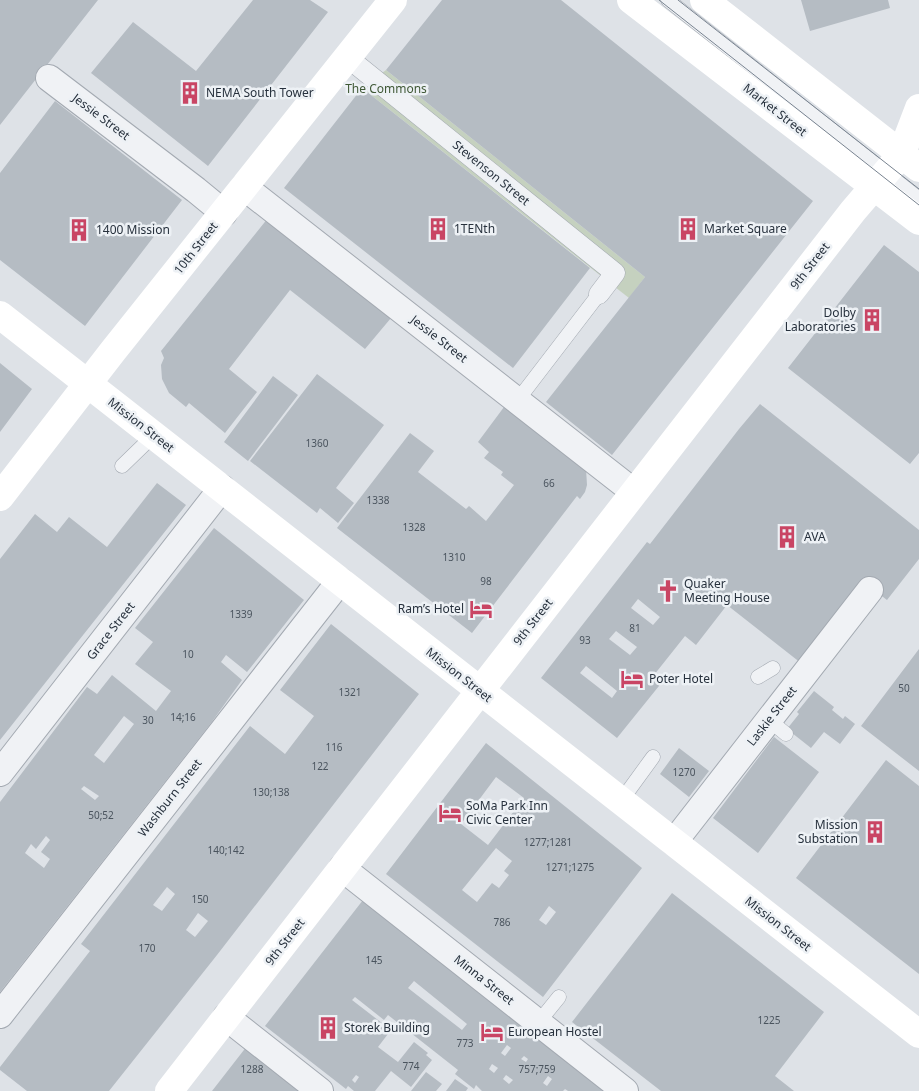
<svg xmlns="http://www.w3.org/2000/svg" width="919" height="1091" font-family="'Noto Sans',sans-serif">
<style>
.green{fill:#c5d1bf}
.building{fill:#b5bcc3;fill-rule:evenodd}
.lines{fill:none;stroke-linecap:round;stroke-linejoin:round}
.service-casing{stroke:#a3a9b1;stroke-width:15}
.pedestrian-casing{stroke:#a3a9b1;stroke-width:21}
.minor-casing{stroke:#a3a9b1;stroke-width:28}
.service{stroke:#f0f2f5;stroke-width:14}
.pedestrian{stroke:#f0f2f5;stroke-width:20}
.minor{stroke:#f0f2f5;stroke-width:26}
.secondary{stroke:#fff;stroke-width:28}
.tram{stroke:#788390;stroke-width:1}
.labels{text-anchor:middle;stroke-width:5;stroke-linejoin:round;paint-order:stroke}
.number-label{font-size:10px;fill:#4a545e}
.park-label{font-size:12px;fill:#3f5835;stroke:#edf1f5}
.poi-label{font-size:12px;fill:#27313d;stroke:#edf1f5;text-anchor:start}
.street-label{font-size:12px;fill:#27313d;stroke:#edf1f5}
</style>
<rect width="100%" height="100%" fill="#dee2e7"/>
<path class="green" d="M386 70 645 277 629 298 362 88Z"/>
<path class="building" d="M0 0H98L0 125Z
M253 0H310L328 12 208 166 91 73 133 22 196 71Z
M442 0H561L813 201 612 455 546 402 645 277 386 70Z
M801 0H888L890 8 810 31Z
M362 88 590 268 513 368 284 188Z
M55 101 182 200 85 326 0 260V173Z
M268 218 391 318 365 349 290 290 229 369 257 392 225 433 189 403 186 407 169 393 162 379 161 365 164 358 161 351Z
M884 245 919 272V453L910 464 788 368Z
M0 363 32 389 0 432Z
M317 374 384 425 336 488 354 503 338 523 320 508 317 513 250 461Z
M273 376 298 395 248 461 224 442Z
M760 404 919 530V559L887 600 870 587 806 667 727 605 696 645 685 636 654 675 663 681 617 738 541 678 647 542 650 544 739 429ZM638 599 660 617 653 625 631 608ZM616 631 637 647 630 655 609 639ZM586 666 617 691 612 698 580 673Z
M504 407 586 469 587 485 585 492 580 499 577 496 472 633 337 528 410 433 434 451 418 472 466 509 469 506 486 521 514 485 501 475 503 472 484 458 489 452 478 442Z
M157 483 186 505 0 740V559L35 514 57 532 69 517 107 547Z
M214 528 304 600 247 672 226 655 221 662 242 680 211 723 0 992V802L87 687 97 694 112 675 156 711 171 691 135 664 153 642 135 628ZM124 716 134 724 104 763 94 755ZM84 786 99 796 95 800 81 789ZM46 836 50 840 41 852 50 859 44 868 25 853 31 844 36 849Z
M331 624 419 694 217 955 109 1091H27L0 1070V1067L90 951 81 944 250 726 285 754 314 716 280 690ZM167 887 175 894 162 911 153 905ZM198 913 208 921 195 937 186 930Z
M919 649V771L861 726Z
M814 691 834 707 832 710 843 719 845 716 855 724 840 744 824 732 811 748 787 729 799 714 797 712Z
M774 737 819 772 758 853 713 818Z
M486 743 642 868 543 997 386 874ZM496 777 524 798 488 845 461 824ZM496 848 512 861 504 871 509 875 499 888 492 883 477 902 462 890ZM549 906 556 912 546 925 539 920Z
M679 748 709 771 689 797 660 774Z
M886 760 919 786V974L796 878Z
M672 893 824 1012 775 1076 794 1091H661L572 1022Z
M363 900 609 1091H568L565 1089 563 1091H482L476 1085 474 1089 455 1074 458 1070 388 1015 384 1020 355 997 352 1000 391 1030 378 1047 398 1062 414 1042 428 1053 426 1055 432 1060 411 1087 391 1071 375 1091H354L348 1086 346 1089 265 1026ZM414 981 467 1024 462 1030 408 988ZM507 1045 511 1048 505 1056 501 1053ZM524 1056 528 1059 526 1062 521 1059ZM492 1064 498 1068 494 1073 489 1069ZM356 1075 359 1077 355 1083 352 1080ZM506 1075 513 1080 509 1084 503 1079ZM548 1076 552 1079 547 1086 543 1083Z
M247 1046 303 1091H212Z
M426 1072 442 1084 436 1091H411Z
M455 1079 468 1088 466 1091H446Z"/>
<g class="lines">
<defs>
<path id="service" d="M668 0 919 199
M517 401 599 294
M122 466 154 435
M758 677 773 668
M769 720 786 734
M621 801 653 757
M538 1023 559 997"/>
<path id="pedestrian" d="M347 57 615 273 599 294"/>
<path id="minor" d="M49 78 196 190 224 213
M244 187 634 492
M0 773 222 488
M674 842 870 590
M342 868 625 1091
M0 1015 340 581
M226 1017 320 1091"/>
</defs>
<use href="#service" class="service-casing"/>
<use href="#pedestrian" class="pedestrian-casing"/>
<use href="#minor" class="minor-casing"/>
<use href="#service" class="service"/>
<use href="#pedestrian" class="pedestrian"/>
<use href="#minor" class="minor"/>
<path class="secondary" d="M631 0 919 221
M704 0 919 168
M0 315 919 1034
M0 497 113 351 393 0
M169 1091 853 211 901 155 919 108"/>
<path class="tram" d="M659 0 919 205
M678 0 919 189"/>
</g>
<defs>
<symbol id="building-bare" viewBox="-9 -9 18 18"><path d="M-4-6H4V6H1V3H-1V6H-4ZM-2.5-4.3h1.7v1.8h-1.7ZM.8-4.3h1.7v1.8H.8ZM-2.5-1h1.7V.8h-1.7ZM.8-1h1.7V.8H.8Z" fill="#c94564" stroke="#edf1f5" stroke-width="2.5" paint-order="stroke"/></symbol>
<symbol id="church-bare" viewBox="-9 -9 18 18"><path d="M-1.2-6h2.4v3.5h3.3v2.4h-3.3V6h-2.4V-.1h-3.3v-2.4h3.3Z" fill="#c94564" stroke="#edf1f5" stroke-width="2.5" paint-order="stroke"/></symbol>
<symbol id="hotel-bare" viewBox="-9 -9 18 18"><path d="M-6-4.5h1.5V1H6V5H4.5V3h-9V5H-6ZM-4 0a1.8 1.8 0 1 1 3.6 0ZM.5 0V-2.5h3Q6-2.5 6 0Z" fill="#c94564" stroke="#edf1f5" stroke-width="2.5" paint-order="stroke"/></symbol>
</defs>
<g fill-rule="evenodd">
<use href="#building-bare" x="174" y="77" width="32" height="32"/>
<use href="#building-bare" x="422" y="213" width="32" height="32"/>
<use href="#building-bare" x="672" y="213" width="32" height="32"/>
<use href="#building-bare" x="63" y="214" width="32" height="32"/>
<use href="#building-bare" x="856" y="304" width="32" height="32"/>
<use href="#building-bare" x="771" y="521" width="32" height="32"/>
<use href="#church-bare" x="652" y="575" width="32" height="32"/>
<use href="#hotel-bare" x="465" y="593" width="32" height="32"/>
<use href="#hotel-bare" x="616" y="663" width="32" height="32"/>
<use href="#hotel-bare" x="434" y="797" width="32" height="32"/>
<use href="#building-bare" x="859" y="816" width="32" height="32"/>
<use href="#building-bare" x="312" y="1012" width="32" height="32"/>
<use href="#hotel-bare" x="476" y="1016" width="32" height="32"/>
</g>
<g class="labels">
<g class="number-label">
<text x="317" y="447">1360</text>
<text x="549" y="487">66</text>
<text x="378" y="504">1338</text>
<text x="414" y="531">1328</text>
<text x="454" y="561">1310</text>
<text x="486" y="585">98</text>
<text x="241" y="618">1339</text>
<text x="635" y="632">81</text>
<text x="585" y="644">93</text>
<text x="188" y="658">10</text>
<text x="904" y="692">50</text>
<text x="350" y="696">1321</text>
<text x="183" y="721">14;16</text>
<text x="148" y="724">30</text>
<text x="334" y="751">116</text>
<text x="320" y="770">122</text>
<text x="684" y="776">1270</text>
<text x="271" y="796">130;138</text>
<text x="101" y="819">50;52</text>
<text x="548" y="846">1277;1281</text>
<text x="226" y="854">140;142</text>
<text x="570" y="871">1271;1275</text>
<text x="200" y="903">150</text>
<text x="502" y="926">786</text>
<text x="147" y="952">170</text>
<text x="374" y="964">145</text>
<text x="769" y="1024">1225</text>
<text x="465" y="1047">773</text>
<text x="411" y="1070">774</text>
<text x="252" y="1073">1288</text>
<text x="537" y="1073">757;759</text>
</g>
<g class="park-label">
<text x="386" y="93">The Commons</text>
</g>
<g class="poi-label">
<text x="206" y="97">NEMA South Tower</text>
<text x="454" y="233">1TENth</text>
<text x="704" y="233">Market Square</text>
<text x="96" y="234">1400 Mission</text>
<text x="856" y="317" text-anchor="end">Dolby<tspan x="856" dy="14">Laboratories</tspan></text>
<text x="804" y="541">AVA</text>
<text x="684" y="588">Quaker<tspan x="684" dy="14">Meeting House</tspan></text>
<text x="464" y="613" text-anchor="end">Ram’s Hotel</text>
<text x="649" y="683">Poter Hotel</text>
<text x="466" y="810">SoMa Park Inn<tspan x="466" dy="14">Civic Center</tspan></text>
<text x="858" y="829" text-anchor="end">Mission<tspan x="858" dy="14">Substation</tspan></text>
<text x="344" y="1032">Storek Building</text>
<text x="508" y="1036">European Hostel</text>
</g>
<g class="street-label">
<text transform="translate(775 110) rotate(38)" y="4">Market Street</text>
<text transform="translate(101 117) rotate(37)" y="4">Jessie Street</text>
<text transform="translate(491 173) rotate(39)" y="4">Stevenson Street</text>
<text transform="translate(196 248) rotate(-52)" y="4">10th Street</text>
<text transform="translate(810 266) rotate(-52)" y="4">9th Street</text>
<text transform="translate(439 339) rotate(38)" y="4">Jessie Street</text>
<text transform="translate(141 425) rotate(38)" y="4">Mission Street</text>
<text transform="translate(533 622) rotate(-52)" y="4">9th Street</text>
<text transform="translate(111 631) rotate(-52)" y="4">Grace Street</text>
<text transform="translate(459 675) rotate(38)" y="4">Mission Street</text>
<text transform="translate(772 716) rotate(-52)" y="4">Laskie Street</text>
<text transform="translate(170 798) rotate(-52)" y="4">Washburn Street</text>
<text transform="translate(778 924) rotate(38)" y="4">Mission Street</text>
<text transform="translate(285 942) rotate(-52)" y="4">9th Street</text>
<text transform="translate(484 980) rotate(38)" y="4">Minna Street</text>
</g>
</g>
</svg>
